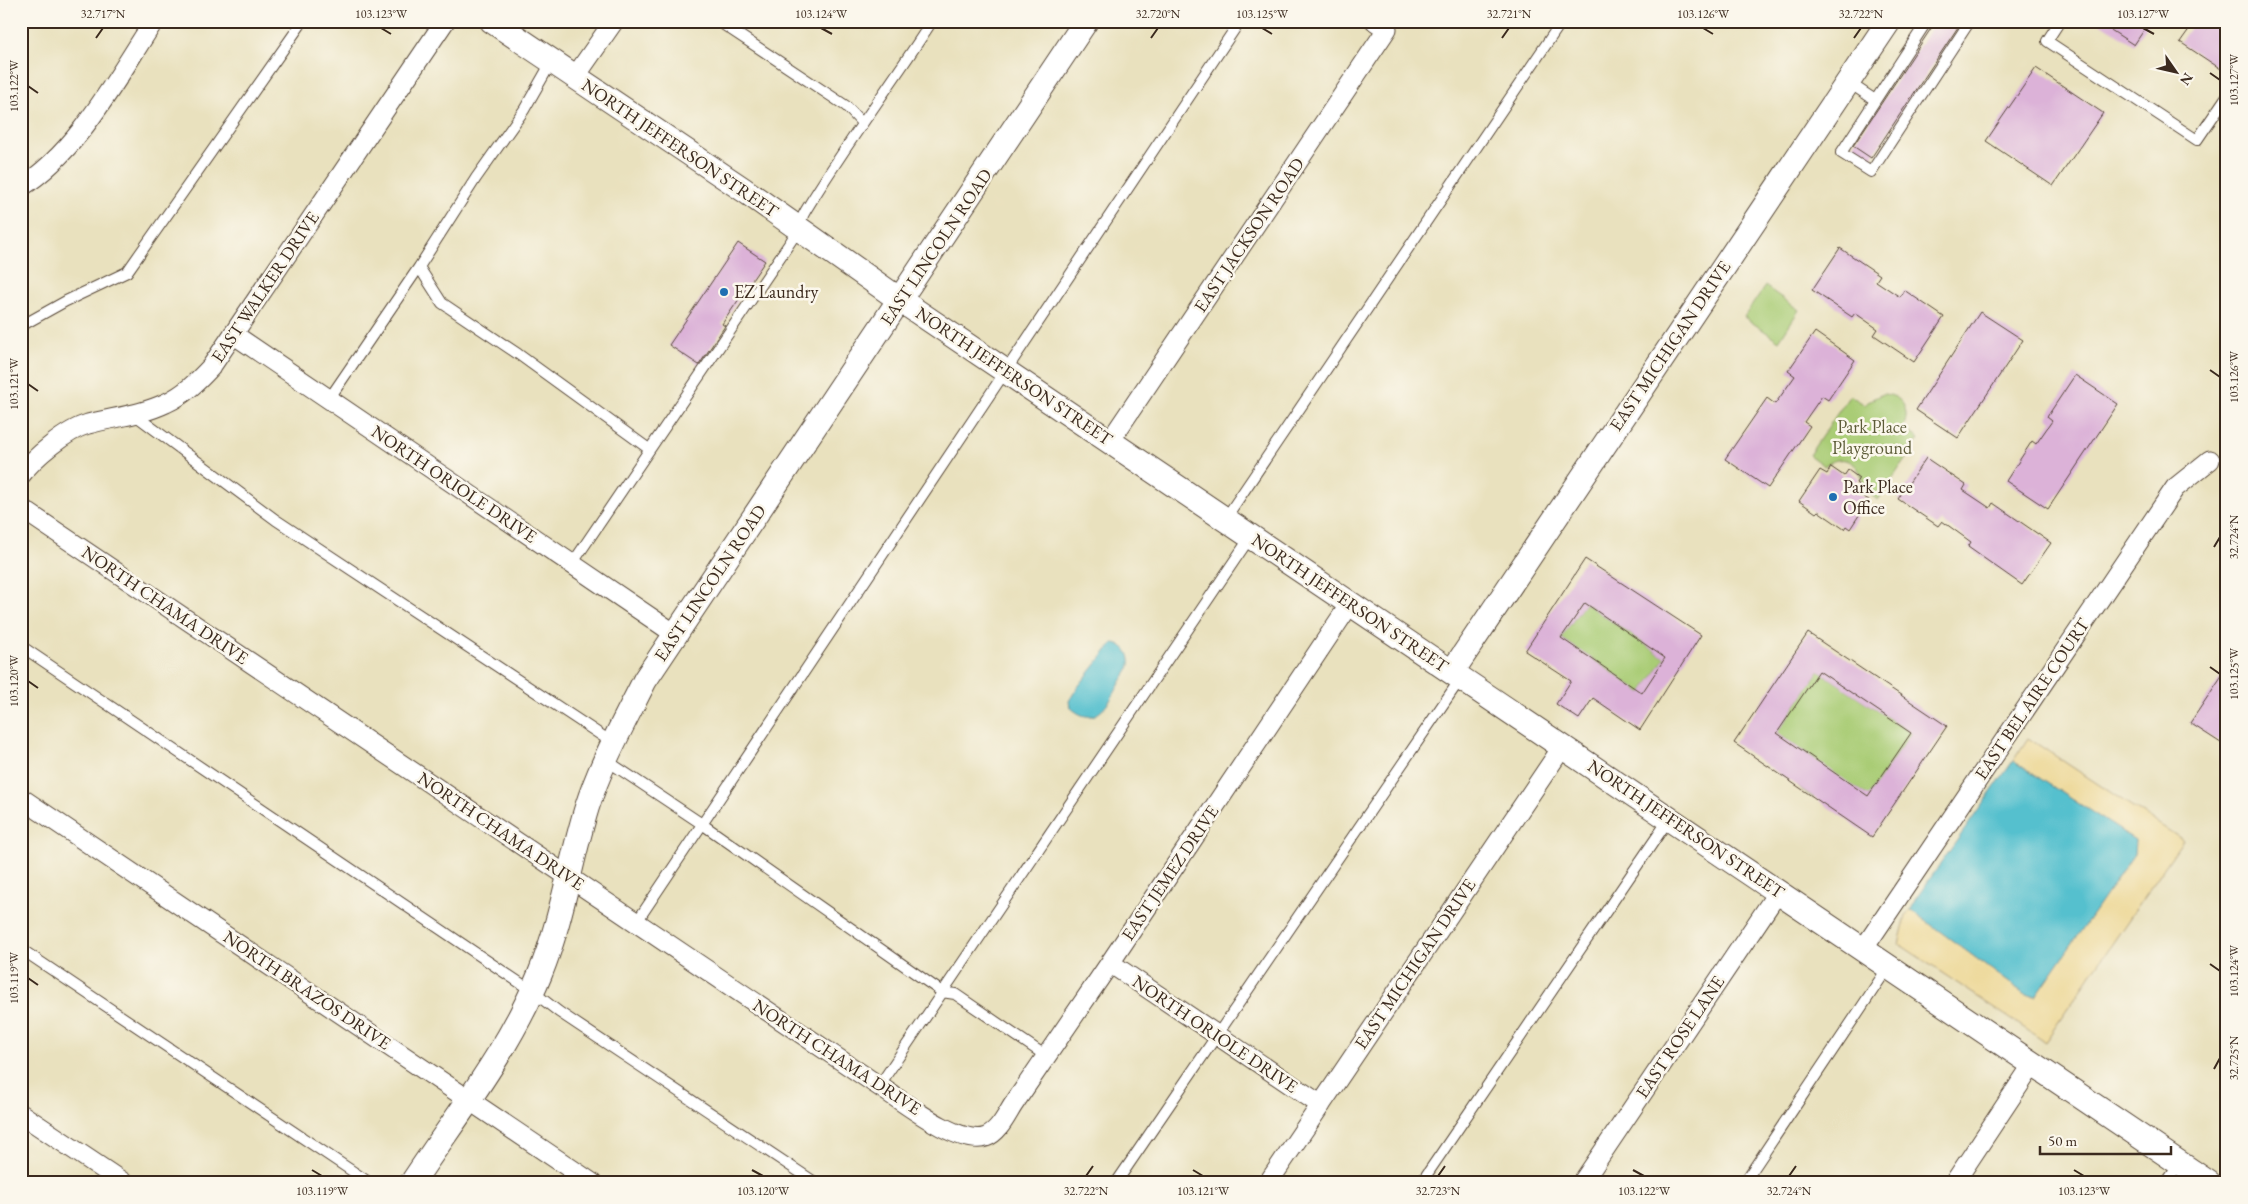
<svg xmlns="http://www.w3.org/2000/svg" width="2248" height="1204" font-family="'EB Garamond',serif">
<style>
.green{fill:#a9cc75;stroke:#727b4a}
.sand{fill:#eeda9e;stroke:#94825e}
.water{fill:#54c0ce;stroke:#487576}
.building{fill:#dcb2d8;fill-rule:evenodd}
.lines{fill:none;stroke-linecap:round;stroke-linejoin:round}
.service-casing{stroke:#554536;stroke-width:12}
.minor-casing{stroke:#554536;stroke-width:21}
.tertiary-casing{stroke:#554536;stroke-width:26}
.service{stroke:#fff;stroke-width:10}
.minor{stroke:#fff;stroke-width:19}
.tertiary{stroke:#fff;stroke-width:24}
.ticks{fill:none;stroke:#3b2a1e;stroke-width:2}
.poi-dot{fill:#1f6fb2;stroke:#fbf7ec;stroke-width:2}
.labels{text-anchor:middle;stroke-width:5;stroke-linejoin:round;paint-order:stroke}
.street-label{font-size:18px;fill:#3b2a1e;stroke:#fbf7ec}
.poi-label{font-size:18px;fill:#3b2a1e;stroke:#fbf7ec;text-anchor:start}
.park-label{font-size:18px;fill:#5c5b38;stroke:#fbf7ec}
.neatline{fill:none;stroke:#3b2a1e;stroke-width:2}
.ticks-label{font-size:12px;text-anchor:middle;fill:#3b2a1e}
</style>
<rect width="100%" height="100%" fill="#fbf7ec"/>
<filter id="ink" filterUnits="userSpaceOnUse"><feTurbulence type="fractalNoise" baseFrequency=".02" numOctaves="2"/><feDisplacementMap in="SourceGraphic" scale="10" xChannelSelector="R" yChannelSelector="G"/><feConvolveMatrix kernelMatrix="1 2 1 2 8 2 1 2 1" color-interpolation-filters="sRGB"/></filter>
<filter id="wash" filterUnits="userSpaceOnUse"><feTurbulence type="fractalNoise" baseFrequency=".0096" numOctaves="4" result="noise"/><feDisplacementMap in="SourceGraphic" scale="20" xChannelSelector="R" yChannelSelector="G"/><feGaussianBlur stdDeviation="1.12" result="paint"/><feColorMatrix in="noise" values="0 0 0 0 0 0 0 0 0 0 0 0 0 0 0 0 0 1.4 0 .05"/><feComposite in="paint" operator="in"/></filter>
<g filter="url(#wash)">
<rect width="100%" height="100%" fill="#e9e1be"/>
<path class="green" d="M1765 286 1799 310 1779 341 1744 317Z
M1883 394C1903 395 1911 411 1903 428L1919 439 1878 500 1863 490C1864 466 1847 450 1824 466L1809 455 1850 395 1865 405 1870 400Z
M1585 603 1665 658 1642 693 1561 638Z
M1819 671 1911 733 1868 796 1831 772 1813 798 1797 786 1815 759 1777 733Z"/>
<path class="sand" d="M2028 738 2183 840 2045 1042 1899 944 1906 915 1911 910 2026 995 2036 996 2134 854 2135 840 2013 761Z"/>
<path class="water" d="M1113 643C1123 643 1132 654 1130 665 1129 670 1126 674 1123 678 1111 698 1098 733 1070 707L1069 701 1077 688Z
M2013 761 2135 840 2134 854 2036 996 2026 995 1911 910 1915 900Z"/>
<g id="blocks">
<path class="building" d="M1936 21H1962L1871 158 1853 146Z
M2097 21H2150L2134 45Z
M2195 21H2227V73L2180 42Z
M2036 68 2103 113 2053 186 1986 141Z
M738 243 765 261 722 324 725 326 699 365 669 345Z
M1840 248 1880 275 1876 281 1900 297 1904 290 1944 317 1914 362 1874 335 1878 329 1855 313 1852 317 1812 290Z
M1980 312 2023 340 1958 438 1916 410Z
M1815 332 1855 360 1828 400 1822 396 1804 422 1810 426 1768 488 1725 459 1767 398 1775 404 1795 376 1788 371Z
M2075 375 2118 404 2048 509 2006 481 2032 441 2036 444 2052 421 2047 417Z
M1926 458 1966 485 1963 490 1990 508 1993 503 2051 543 2022 585 1968 547 1971 542 1942 521 1938 526 1898 499Z
M1831 467 1844 476 1848 470 1859 478 1856 483 1861 487 1857 493 1869 500 1850 529 1846 526 1844 529 1818 511 1816 513 1799 501 1820 470 1827 474Z
M1585 559 1701 635 1640 730 1593 698 1579 719 1556 704 1571 681 1525 651ZM1585 603 1665 658 1642 693 1561 638Z
M1808 633 1947 726 1872 837 1734 743ZM1819 671 1911 733 1868 796 1777 733Z
M2227 668V747L2190 723Z"/>
</g>
</g>
<g filter="url(#ink)">
<use href="#blocks" fill-opacity="0" stroke="#554536" stroke-width="1"/>
<g class="lines">
<defs>
<path id="service" d="M718 21 846 106 862 123
M1927 21 1841 153 1871 172 1970 21
M2060 21 2047 41 2197 140 2227 96
M1848 82 1875 100
M419 267 442 303 518 354 649 449
M21 326 66 301 127 272 303 21
M329 399 419 267 476 178 524 110 552 61
M135 415 276 520 613 743
M1225 519 1562 21
M572 564 791 241C797 231 800 220 806 210 845 145 891 85 932 21
M21 646 532 991 559 1012 816 1183
M606 760 702 824 942 992 955 994 1046 1056
M636 923 1240 21
M21 949 370 1183
M879 1086 1251 536
M1116 1183 1461 678
M1421 1183 1669 819
M1744 1183 1889 966
M2166 1183 2180 1163"/>
<path id="minor" d="M575 77 614 21
M21 187C78 152 117 77 154 21
M233 334 675 634
M1110 441 1387 29 1375 21
M21 475C34 457 67 430 88 424 115 417 141 415 166 403 184 395 198 381 211 367L445 21
M21 508 879 1086C902 1101 960 1147 986 1137 999 1132 1006 1116 1013 1105L1110 963 1350 604
M21 798 592 1183
M1864 948 2175 488 2210 460
M1110 963 1321 1105
M21 1114 124 1183
M1268 1183 1563 746
M1582 1183 1778 892
M1954 1183 2033 1064"/>
<path id="tertiary" d="M492 21 744 190 900 300 2209 1183
M1452 672 1889 21
M412 1183C457 1115 509 1050 540 974 562 920 570 862 587 807 601 763 624 722 645 680L1086 21"/>
</defs>
<use href="#service" class="service-casing"/>
<use href="#minor" class="minor-casing"/>
<use href="#tertiary" class="tertiary-casing"/>
<use href="#service" class="service"/>
<use href="#minor" class="minor"/>
<use href="#tertiary" class="tertiary"/>
</g>
</g>
<path class="ticks" d="M381 28 391 34M821 28 832 34M1262 28 1272 34M1703 28 1713 34M2143 28 2154 34M96 38 103 28M1151 38 1158 28M1502 38 1509 28M1854 38 1861 28M2210 73 2220 80M28 86 38 93M2210 370 2220 377M28 384 38 391M2214 547 2220 537M2210 667 2220 674M28 681 38 688M2210 964 2220 971M28 978 38 985M2214 1069 2220 1058M312 1170 322 1176M752 1170 763 1176M1193 1170 1203 1176M1633 1170 1644 1176M2074 1170 2084 1176M1086 1176 1093 1166M1438 1176 1445 1166M1789 1176 1796 1166"/>
<g class="poi-dot">
<circle cx="724" cy="292" r="5"/>
<circle cx="1833" cy="497" r="5"/>
</g>
<g class="labels">
<g class="street-label">
<text transform="translate(680 148) rotate(34)" y="6">NORTH JEFFERSON STREET</text>
<text transform="translate(1249 235) rotate(-56)" y="6">EAST JACKSON ROAD</text>
<text transform="translate(936 247) rotate(-56)" y="6">EAST LINCOLN ROAD</text>
<text transform="translate(265 287) rotate(-56)" y="6">EAST WALKER DRIVE</text>
<text transform="translate(1670 346) rotate(-56)" y="6">EAST MICHIGAN DRIVE</text>
<text transform="translate(1014 376) rotate(34)" y="6">NORTH JEFFERSON STREET</text>
<text transform="translate(454 484) rotate(34)" y="6">NORTH ORIOLE DRIVE</text>
<text transform="translate(710 583) rotate(-56)" y="6">EAST LINCOLN ROAD</text>
<text transform="translate(1350 603) rotate(34)" y="6">NORTH JEFFERSON STREET</text>
<text transform="translate(165 605) rotate(34)" y="6">NORTH CHAMA DRIVE</text>
<text transform="translate(2032 699) rotate(-56)" y="6">EAST BEL AIRE COURT</text>
<text transform="translate(1686 829) rotate(34)" y="6">NORTH JEFFERSON STREET</text>
<text transform="translate(501 831) rotate(34)" y="6">NORTH CHAMA DRIVE</text>
<text transform="translate(1170 873) rotate(-56)" y="6">EAST JEMEZ DRIVE</text>
<text transform="translate(1415 964) rotate(-56)" y="6">EAST MICHIGAN DRIVE</text>
<text transform="translate(307 990) rotate(34)" y="6">NORTH BRAZOS DRIVE</text>
<text transform="translate(1215 1034) rotate(34)" y="6">NORTH ORIOLE DRIVE</text>
<text transform="translate(1680 1037) rotate(-56)" y="6">EAST ROSE LANE</text>
<text transform="translate(837 1057) rotate(33)" y="6">NORTH CHAMA DRIVE</text>
</g>
<g class="poi-label">
<text x="734" y="298">EZ Laundry</text>
<text x="1843" y="493">Park Place<tspan x="1843" dy="21">Office</tspan></text>
</g>
<g class="park-label">
<text x="1872" y="433">Park Place<tspan x="1872" dy="21">Playground</tspan></text>
</g>
</g>
<rect width="2248" height="1204" fill="none" stroke="#fbf7ec" stroke-width="55"/>
<g transform="translate(2176 72) rotate(124)" stroke="#fbf7ec" stroke-width="4" paint-order="stroke">
<path d="M0-4L9 19L0 12L-9 19Z" fill="#3b2a1e"/>
<text y="-8" font-size="14" font-weight="bold" text-anchor="middle" fill="#3b2a1e">N</text>
</g>
<path d="M2040 1146v8h131v-8" fill="none" stroke="#3b2a1e" stroke-width="2.5"/>
<text x="2048" y="1146" font-size="15" fill="#3b2a1e" stroke="#fbf7ec" stroke-width="4" paint-order="stroke">50 m</text>
<rect x="28" y="28" width="2192" height="1148" class="neatline"/>
<g class="ticks-label">
<text x="103" y="18">32.717°N</text>
<text x="381" y="18">103.123°W</text>
<text x="821" y="18">103.124°W</text>
<text x="1158" y="18">32.720°N</text>
<text x="1262" y="18">103.125°W</text>
<text x="1509" y="18">32.721°N</text>
<text x="1703" y="18">103.126°W</text>
<text x="1861" y="18">32.722°N</text>
<text x="2143" y="18">103.127°W</text>
<text transform="translate(2234 80) rotate(-90)" y="4">103.127°W</text>
<text transform="translate(14 86) rotate(-90)" y="4">103.122°W</text>
<text transform="translate(2234 377) rotate(-90)" y="4">103.126°W</text>
<text transform="translate(14 384) rotate(-90)" y="4">103.121°W</text>
<text transform="translate(2234 537) rotate(-90)" y="4">32.724°N</text>
<text transform="translate(2234 674) rotate(-90)" y="4">103.125°W</text>
<text transform="translate(14 681) rotate(-90)" y="4">103.120°W</text>
<text transform="translate(2234 971) rotate(-90)" y="4">103.124°W</text>
<text transform="translate(14 978) rotate(-90)" y="4">103.119°W</text>
<text transform="translate(2234 1058) rotate(-90)" y="4">32.725°N</text>
<text x="322" y="1195">103.119°W</text>
<text x="763" y="1195">103.120°W</text>
<text x="1086" y="1195">32.722°N</text>
<text x="1203" y="1195">103.121°W</text>
<text x="1438" y="1195">32.723°N</text>
<text x="1644" y="1195">103.122°W</text>
<text x="1789" y="1195">32.724°N</text>
<text x="2084" y="1195">103.123°W</text>
</g>
</svg>
